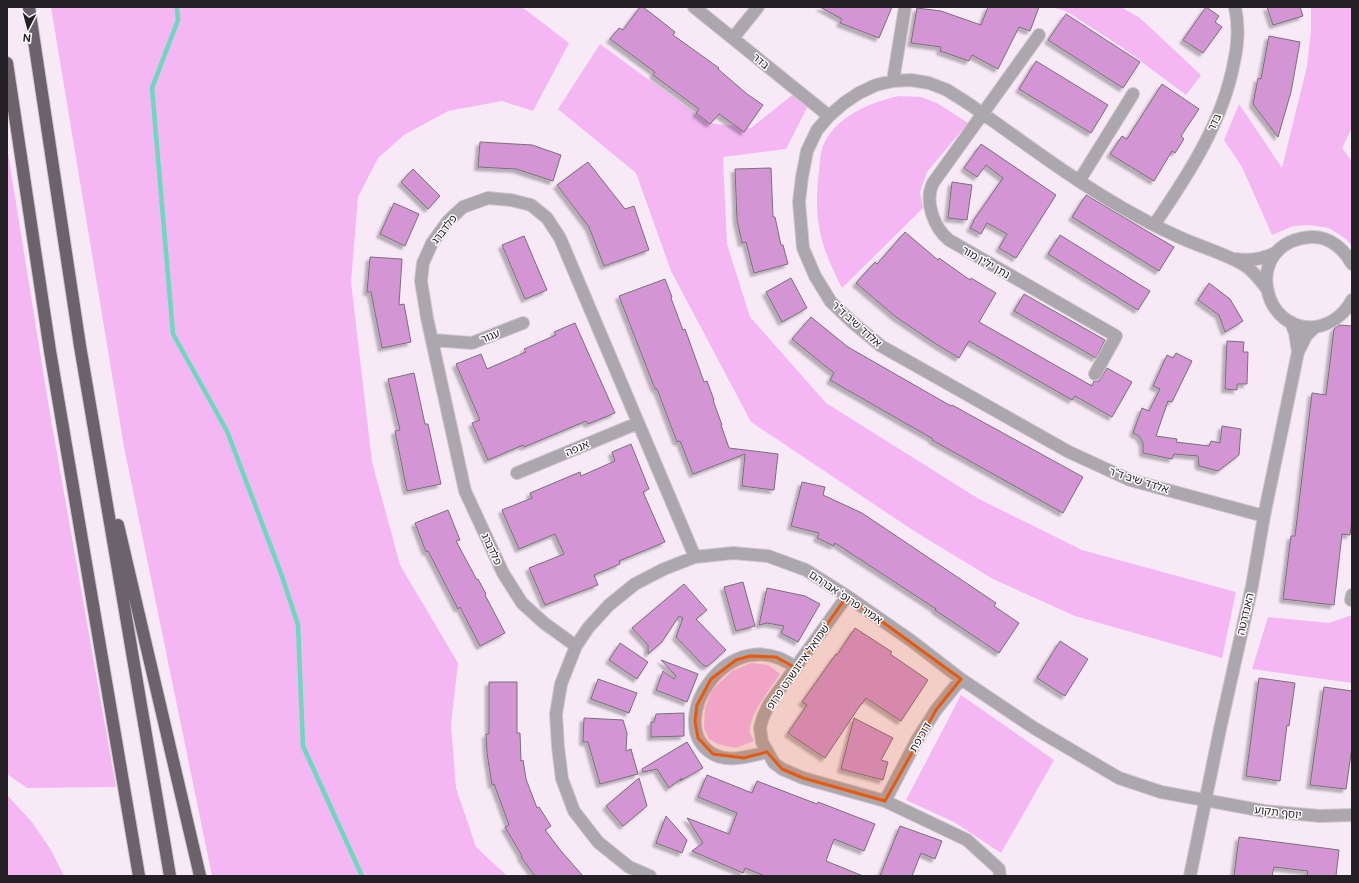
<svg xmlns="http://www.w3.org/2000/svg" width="1359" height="883" font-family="'DM Sans','Noto Sans Hebrew',sans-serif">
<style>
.green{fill:#f4b7f4}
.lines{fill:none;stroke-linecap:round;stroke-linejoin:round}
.stream{stroke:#6bd9bb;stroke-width:4.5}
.building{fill:#d495d4;stroke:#7a6f7a;filter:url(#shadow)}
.minor-casing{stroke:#d1c6d0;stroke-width:14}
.tertiary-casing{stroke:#d1c6d0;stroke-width:14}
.trunk-casing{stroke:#d1c6d0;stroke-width:14}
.minor{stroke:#aca7ac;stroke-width:12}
.tertiary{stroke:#aca7ac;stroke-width:12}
.trunk{stroke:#6b626b;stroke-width:12}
.marked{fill:#e8590c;fill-opacity:0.2;stroke:#e8590c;stroke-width:3;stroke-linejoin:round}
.labels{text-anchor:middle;stroke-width:3;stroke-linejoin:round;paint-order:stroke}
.street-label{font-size:11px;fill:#252025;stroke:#fefbfd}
</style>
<defs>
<filter id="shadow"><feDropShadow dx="-3.5" dy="3.5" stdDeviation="1" flood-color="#0004"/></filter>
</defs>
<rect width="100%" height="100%" fill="#f7eaf6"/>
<path class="green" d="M51 7H522L569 43 533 111 502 101 448 111 404 135 378 158 358 197 351 282 372 462 400 565 458 663 451 724 456 788 476 847 507 876H212L124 447Z
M1051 7H1121L1140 18 1201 75 1186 95 1123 48 1066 11Z
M1311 7H1352V128L1342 148 1352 161V246L1346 239 1329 228 1310 225 1293 226 1272 235 1242 167 1224 140 1239 104 1282 168 1307 66 1311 30Z
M600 44 708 123 751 128 796 92 811 100 786 149 723 157 727 244 750 317 826 403 979 499 1082 550 1236 592 1222 658 1075 616 993 579 914 531 751 422 671 271 636 173 558 109Z
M899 96 921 97 937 103 968 123 927 172 920 192 923 208 842 288C820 246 813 219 819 171 820 159 820 149 827 138 842 114 872 102 899 96Z
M7 147 49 408 116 787 27 788 7 774Z
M1352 615V683L1252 669 1268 617 1329 623Z
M751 663 768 665 780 674C771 688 747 717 750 733 751 736 753 739 754 741L735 748 718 744 709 739 704 728 705 708 712 690 732 671Z
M961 695 1054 760 1001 853 954 822 906 800Z
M7 795 32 822 51 850 64 876H7Z"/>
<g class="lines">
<path class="stream" d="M177 7 178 20 152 88 173 334 227 431 282 576 298 625 303 746 362 876"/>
</g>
<path class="building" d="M640 7H643L656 17 675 32 673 35 719 68 718 69 747 94 763 105 744 132 719 114 710 124 696 113 699 109 653 75 655 72 610 39 619 28 623 30Z
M820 7H892L879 38 840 23 842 19Z
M988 7H1039L1030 31 1019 27 998 69 972 55 969 61 940 51 941 47 911 43 917 8 941 11 981 25Z
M1206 7 1219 16 1215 22 1222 27 1203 53 1183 40Z
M1267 7H1300L1303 16 1273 25Z
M1066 14 1140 62 1123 88 1048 40Z
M1269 36 1300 42 1291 92 1278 137 1253 104 1258 78 1261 79Z
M1036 61 1108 105 1091 133 1019 89Z
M1162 84 1199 109 1181 136 1184 139 1175 153 1172 151 1154 181 1110 154 1122 136 1127 139Z
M480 142 532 145 561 155 553 181 516 169 478 167Z
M981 144 1056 195 1016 258 999 248 1007 234 987 223 981 234 970 228 974 221H973L1003 178 986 165 977 177 964 168Z
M588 162 625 209 634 206 649 250 604 266 589 227 557 185Z
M771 168 773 217H775L781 245H783L788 264 754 273 746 242 742 243 737 220 735 169Z
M413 169 440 196 428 209 401 182Z
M952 182 972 185 967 220 948 218Z
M1086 195 1174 247 1159 271 1072 217Z
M394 203 419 214 405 246 380 234Z
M905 232 938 260 939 258 970 280 971 278 996 293 979 322 1092 386 1094 381H1099L1101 378 1107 368 1132 382 1112 417 1075 396 1072 400 969 341 959 358 936 344 896 317 856 283 875 262 877 264Z
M1060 235 1150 291 1138 310 1048 254Z
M524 236 547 290 525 299 502 245Z
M370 257 402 259 399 305 404 304 411 342 382 348 371 292H367Z
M791 278 807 308 782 322 766 292Z
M665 279 672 297 671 298 683 330 685 329 704 382 707 381 714 400H713L722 425H721L729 448 778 454 774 490 742 486 745 454 693 474 680 441 677 442 657 389H655L619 296Z
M1209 283 1230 299 1243 321 1225 332 1219 315 1198 300Z
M1024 294 1105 340 1096 358 1014 311Z
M811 317 848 347 951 406 952 405 1083 477 1063 513 932 440 933 439 830 380 834 373 792 339Z
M575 323 615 413 588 424 586 421 524 447 523 445 488 460 472 423 480 420 456 364 481 354 487 369 526 352 524 349 556 335 554 332Z
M1339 325 1352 326V520L1350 535 1342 534 1334 605 1283 599 1291 536H1295L1312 393 1326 395 1334 329Z
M1227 341 1244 342 1243 352H1248L1247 384H1237V390L1225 389Z
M1176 353 1192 361 1172 402 1168 401 1156 436 1177 439 1176 442 1209 446 1211 441 1220 443 1222 426 1241 429 1239 455 1218 471 1199 466 1198 456 1174 454 1172 459 1143 453V443L1139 436 1133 433 1142 408 1149 411 1160 389 1153 386 1167 355 1173 358Z
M414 373 425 424H428L441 484 407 491 395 431 400 430 388 379Z
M631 444 649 489 643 492 665 542 619 561 620 564 594 575 598 585 545 605 529 568 564 554 555 534 519 549 502 510 532 498 530 493 580 472 581 476 615 461 612 452Z
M802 482 825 487 823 495 862 513 996 603 994 606 1019 623 999 653 935 610 936 609 835 543 834 546 817 538 819 533 791 526Z
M448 510 460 540 456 541 477 580 478 579 486 594 485 595 505 633 480 646 460 607 458 609 428 551 426 552 415 523Z
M743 582 755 626 736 631 724 587Z
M684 584 707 610 696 619 726 650 708 666H704L676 637 683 618 679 616 662 642 648 654V645L632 628Z
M767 588 805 596 820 604 798 642 781 633 784 626 767 623 759 625Z
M855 628 892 652 890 654 928 680 901 721 866 698 862 704H861L825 758 788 733 807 705 802 702 836 654 837 655Z
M1060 641 1088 659 1065 696 1037 678Z
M620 643 648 662 637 679 609 660Z
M661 660 698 674 687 702 656 690 663 671 674 679 676 676Z
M1259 678 1295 683 1289 726 1287 725 1280 781 1246 776Z
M598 679 637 693 629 713 591 699Z
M489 682H517V733H520L521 761 523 760 526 779 537 808 539 807 551 826 545 830 561 851 583 876H535L521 857 522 856 505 827 509 825 494 784 492 785 487 753 486 734H489Z
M1324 687 1352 691V747L1346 789 1310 785Z
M684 713V736L651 737V722H654L656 714Z
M584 718 623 720 627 733 626 751 631 749 638 774 600 784 588 742H583Z
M854 718 893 738 881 760 888 762 883 780 841 769Z
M687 742 703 768 680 781 682 778 669 788 657 769 643 772 642 769Z
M707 775 752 793 757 781 817 804 818 802 875 824 864 851 834 839 826 861 863 876H765L745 868 743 873 692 851 703 843 687 818 729 834 737 813 698 797Z
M639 778 647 806 623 826 606 806Z
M666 816 687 840 682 853 656 843Z
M900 826 942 841 935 859 921 853 912 876H880Z
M1239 837 1339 850 1336 876H1307L1308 871 1274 867 1272 876H1234Z"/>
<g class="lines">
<defs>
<path id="minor" d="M694 7 829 116
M1039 35 933 183C924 201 934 228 949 240L1116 336 1095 374
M733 38 758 7
M893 81 905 7
M1079 181 1133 94
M1154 225C1188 175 1223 122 1234 62 1238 44 1239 25 1235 7
M1235 259C1249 261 1264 259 1277 252
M432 340 472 343 523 323
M517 473 638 423
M1264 516 1130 480 1069 452 881 346 852 322 831 302 815 276 803 248 799 202 802 177 807 151 817 130 829 116 844 103 859 93 876 85 893 81 911 80 929 83 947 90 966 102C1017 137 1067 176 1121 207 1142 219 1164 231 1186 240 1204 248 1232 256 1247 267 1255 273 1261 281 1267 289
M847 596 769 704 763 717 760 728 762 742 774 763 782 769 803 778 885 801 967 840 999 869 1000 876
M1351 600 1352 595
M576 646 544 623 522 603 503 573 465 491 427 318 421 281 423 263 432 243 448 221 463 207 488 198 511 200 531 205 547 218 560 238 695 557
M767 752C751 756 728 763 713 754 661 724 731 617 796 668
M885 801 918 738 936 710 961 679
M650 876 629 867 598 842 574 811 562 779 558 747 556 714 561 684 576 646 588 628 609 605 635 584 664 569 695 557 733 553 768 556 806 570 847 596 913 642 961 679 1034 728 1119 778 1161 792 1264 811 1320 816 1352 815"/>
<path id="tertiary" d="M1352 264C1344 249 1329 236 1311 237 1240 242 1262 339 1320 326 1334 322 1345 313 1352 300
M1291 322 1295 333 1298 352
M1190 876 1220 729 1252 586 1264 516 1298 352 1306 336 1315 327"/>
<path id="trunk" d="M29 7 80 346 170 876
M7 63 50 351 139 876
M118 525 200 876"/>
</defs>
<use href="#minor" class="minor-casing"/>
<use href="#tertiary" class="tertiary-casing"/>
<use href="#trunk" class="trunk-casing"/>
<use href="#minor" class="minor"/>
<use href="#tertiary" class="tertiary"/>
<use href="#trunk" class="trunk"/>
</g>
<path class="marked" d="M847 596 961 679 936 710 885 801 803 778 782 769 767 752 744 758 713 754 698 738 695 721 697 705 711 679 736 660 750 656 776 657 796 668Z"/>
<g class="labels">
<g class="street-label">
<text transform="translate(761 61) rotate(39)" y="4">בדר</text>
<text transform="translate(1214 122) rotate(-65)" y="4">בדר</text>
<text transform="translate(444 229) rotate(-52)" y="4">פלדברג</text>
<text transform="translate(986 262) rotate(30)" y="4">נתן ילין מור</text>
<text transform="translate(857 324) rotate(42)" y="4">אלדד שיב ד"ר</text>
<text transform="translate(490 336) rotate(-22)" y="4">עגור</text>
<text transform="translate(577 448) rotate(-23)" y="4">אנפה</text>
<text transform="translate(1139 480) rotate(18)" y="4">אלדד שיב ד"ר</text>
<text transform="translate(492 549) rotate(65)" y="4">פלדברג</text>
<text transform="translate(846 597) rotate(34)" y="4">אמיר פרופ' אברהם</text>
<text transform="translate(1245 614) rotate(-77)" y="4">האנדרטה</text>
<text transform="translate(798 666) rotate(-55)" y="4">שמואל אייזנשרט פרופ'</text>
<text transform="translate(920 737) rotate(-60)" y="4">דוכיפת</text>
<text transform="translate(1278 812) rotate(7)" y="4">יוסף תקוע</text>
</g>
</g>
<rect width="1359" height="883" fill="none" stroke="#252025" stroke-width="16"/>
<g transform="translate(28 28) rotate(186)" stroke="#fefbfd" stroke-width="3" paint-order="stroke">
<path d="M0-3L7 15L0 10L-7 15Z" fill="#252025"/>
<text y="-6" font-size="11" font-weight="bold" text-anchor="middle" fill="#252025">N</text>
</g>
</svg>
